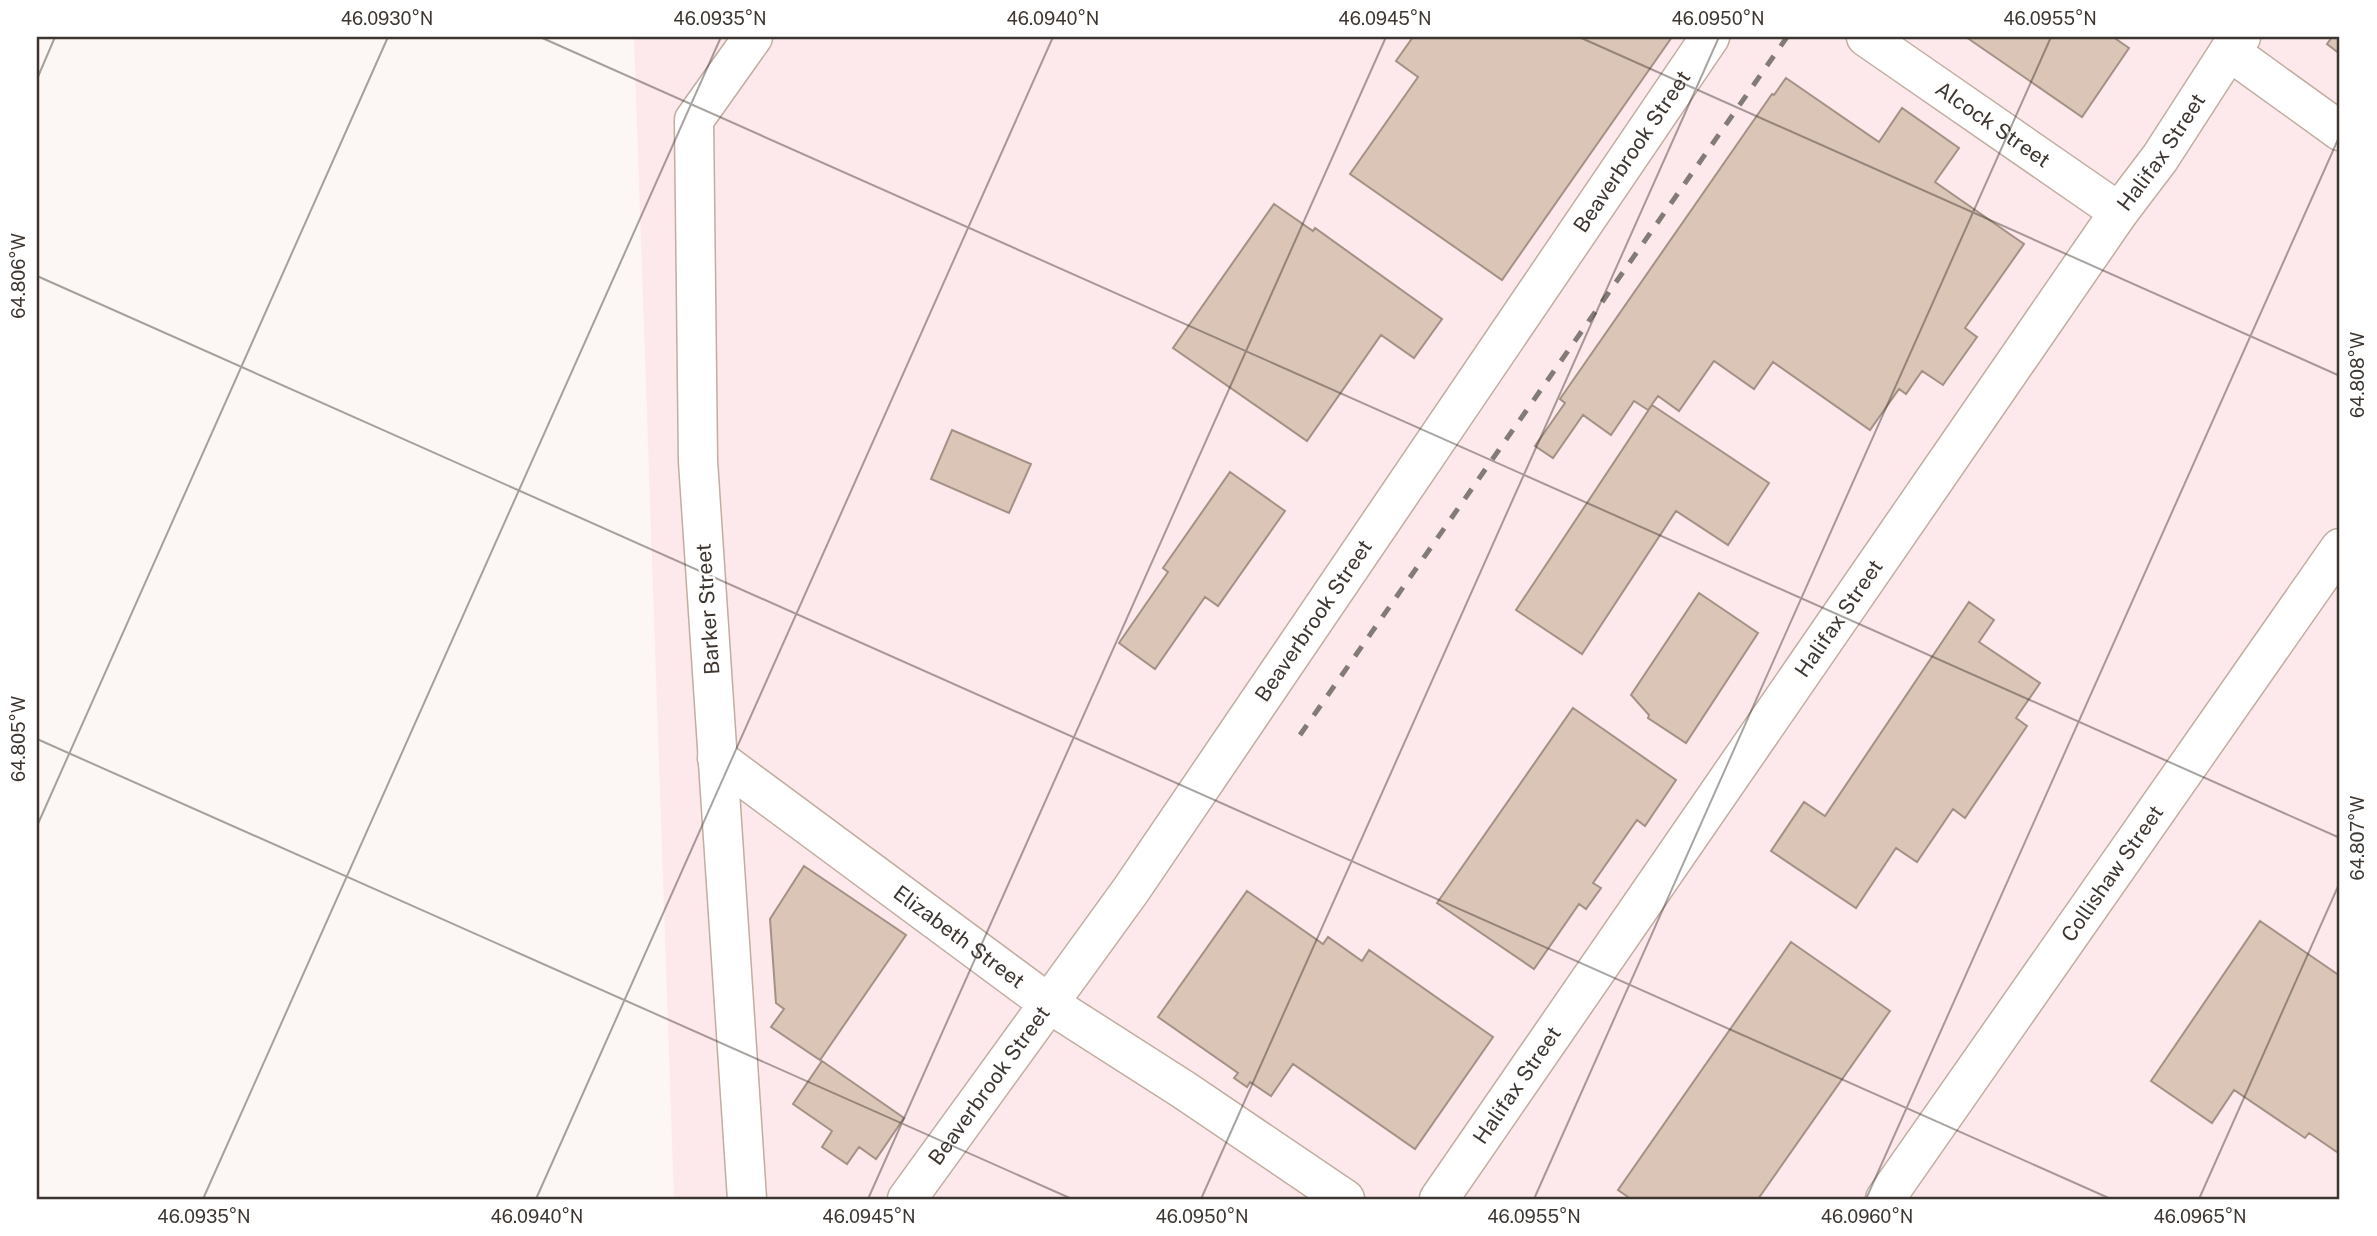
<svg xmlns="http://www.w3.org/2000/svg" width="2377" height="1236" font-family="'Public Sans',sans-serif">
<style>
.industrial{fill:#fde8ec}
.building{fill:#dbc5b7;stroke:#a59184;stroke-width:2}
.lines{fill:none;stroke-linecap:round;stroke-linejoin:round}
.minor-casing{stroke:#c2ad9f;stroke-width:41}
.tertiary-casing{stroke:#c2ad9f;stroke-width:41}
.minor{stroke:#fff;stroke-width:38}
.tertiary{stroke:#fff;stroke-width:38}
.rail{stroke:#827b76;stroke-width:5;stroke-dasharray:12 12;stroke-linecap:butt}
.ticks{fill:none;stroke:#3d352f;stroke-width:2;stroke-opacity:0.45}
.labels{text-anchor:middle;stroke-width:5;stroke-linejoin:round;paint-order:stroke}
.street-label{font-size:21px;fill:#3d352f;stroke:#fff}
.neatline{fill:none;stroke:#3d352f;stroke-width:2.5}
.ticks-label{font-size:18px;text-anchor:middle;fill:#3d352f}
</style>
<rect width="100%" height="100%" fill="#fcf7f4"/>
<path class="industrial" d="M634 37H2340V1199H674Z"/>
<path class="building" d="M1413 37H1672L1502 280 1350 174 1418 77 1396 61Z
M1966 37H2113L2129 48 2082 117Z
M2332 37H2340V54L2327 44Z
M1786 78 1879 142 1902 108 1959 148 1935 182 2024 244 1965 328 1977 337 1943 385 1922 371 1906 394 1899 389 1870 430 1773 362 1754 389 1714 361 1679 411 1658 396 1648 410 1634 401 1611 435 1583 415 1553 458 1535 446 1565 403 1560 399 1772 94 1774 95Z
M1274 204 1313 231 1315 228 1442 319 1414 358 1381 335 1307 441 1173 348Z
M1652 405 1769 483 1728 545 1676 511 1582 654 1516 610Z
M952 430 1031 464 1009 513 931 479Z
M1230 472 1285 511 1218 606 1205 597 1155 669 1119 643 1168 572 1163 568Z
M1699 593 1758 633 1686 743 1648 718 1649 715 1631 695Z
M1969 602 1994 620 1979 642 2040 683 2016 718 2027 726 1965 818 1953 809 1917 862 1896 848 1856 908 1771 851 1804 802 1825 816Z
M1573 708 1676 780 1645 826 1637 820 1593 883 1601 888 1586 909 1579 904 1534 969 1437 903Z
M804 866 906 935 820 1060 771 1027 784 1009 776 1003 770 919Z
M1247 891 1323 944 1328 937 1362 961 1369 950 1493 1037 1415 1149 1293 1064 1271 1096 1250 1082 1247 1087 1234 1078 1238 1073 1158 1017Z
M2260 921 2340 976V1154L2309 1133 2305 1138 2234 1090 2212 1123 2151 1081Z
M1791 942 1890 1011 1758 1199H1631L1618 1190Z
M822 1061 904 1118 876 1159 859 1147 847 1164 822 1147 832 1131 793 1104Z"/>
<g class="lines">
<defs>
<g id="minor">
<path id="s1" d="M1866 37 2119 212"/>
<path d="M2229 51 2340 131"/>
<path id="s2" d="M717 758 1048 1003 1184 1090 1345 1199"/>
<path d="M747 1199 698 461 694 120 753 37"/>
<path id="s3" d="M907 1199 1131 890 1710 37"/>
<path id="s4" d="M1439 1199 2119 212 2160 158 2229 51 2241 37"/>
</g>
<g id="tertiary">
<path id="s5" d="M1885 1199 2340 548"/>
</g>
</defs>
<use href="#minor" class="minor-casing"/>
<use href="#tertiary" class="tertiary-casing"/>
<use href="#minor" class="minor"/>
<use href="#tertiary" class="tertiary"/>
<path class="rail" d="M1300 735 1787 37"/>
</g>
<path class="ticks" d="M540 37 2340 838M1579 37 2340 376M37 79 55 37M37 276 2111 1199M37 739 1072 1199M37 826 388 37M203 1199 721 37M536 1199 1053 37M868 1199 1386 37M1201 1199 1719 37M1534 1199 2051 37M1866 1199 2340 135M2199 1199 2340 882"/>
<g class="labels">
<g class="street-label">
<text dy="7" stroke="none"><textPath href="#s1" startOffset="154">Alcock Street</textPath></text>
<text dy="7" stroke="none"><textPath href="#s4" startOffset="1272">Halifax Street</textPath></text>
<text dy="7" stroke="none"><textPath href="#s3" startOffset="1274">Beaverbrook Street</textPath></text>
<text transform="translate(708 609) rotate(-94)" y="7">Barker Street</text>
<text dy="7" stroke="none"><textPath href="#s4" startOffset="705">Halifax Street</textPath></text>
<text dy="7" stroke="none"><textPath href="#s3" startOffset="707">Beaverbrook Street</textPath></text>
<text dy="7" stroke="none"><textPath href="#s5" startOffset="397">Collishaw Street</textPath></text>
<text dy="7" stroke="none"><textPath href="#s2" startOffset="301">Elizabeth Street</textPath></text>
<text dy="7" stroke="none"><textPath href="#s4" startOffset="138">Halifax Street</textPath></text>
<text dy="7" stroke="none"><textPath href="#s3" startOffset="140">Beaverbrook Street</textPath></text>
</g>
</g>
<rect width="2377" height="1236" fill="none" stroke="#ffffff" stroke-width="77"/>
<rect x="38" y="38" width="2300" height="1160" class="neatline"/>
<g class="ticks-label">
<text x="387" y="25">46.0930°N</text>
<text x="720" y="25">46.0935°N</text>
<text x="1053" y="25">46.0940°N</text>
<text x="1385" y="25">46.0945°N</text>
<text x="1718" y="25">46.0950°N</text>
<text x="2050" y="25">46.0955°N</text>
<text transform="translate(19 276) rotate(-90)" y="6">64.806°W</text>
<text transform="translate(2358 375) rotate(-90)" y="6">64.808°W</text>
<text transform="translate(19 739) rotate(-90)" y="6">64.805°W</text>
<text transform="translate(2358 838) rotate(-90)" y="6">64.807°W</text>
<text x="204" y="1223">46.0935°N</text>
<text x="537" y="1223">46.0940°N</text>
<text x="869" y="1223">46.0945°N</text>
<text x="1202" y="1223">46.0950°N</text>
<text x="1534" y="1223">46.0955°N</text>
<text x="1867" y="1223">46.0960°N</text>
<text x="2200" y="1223">46.0965°N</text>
</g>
</svg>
